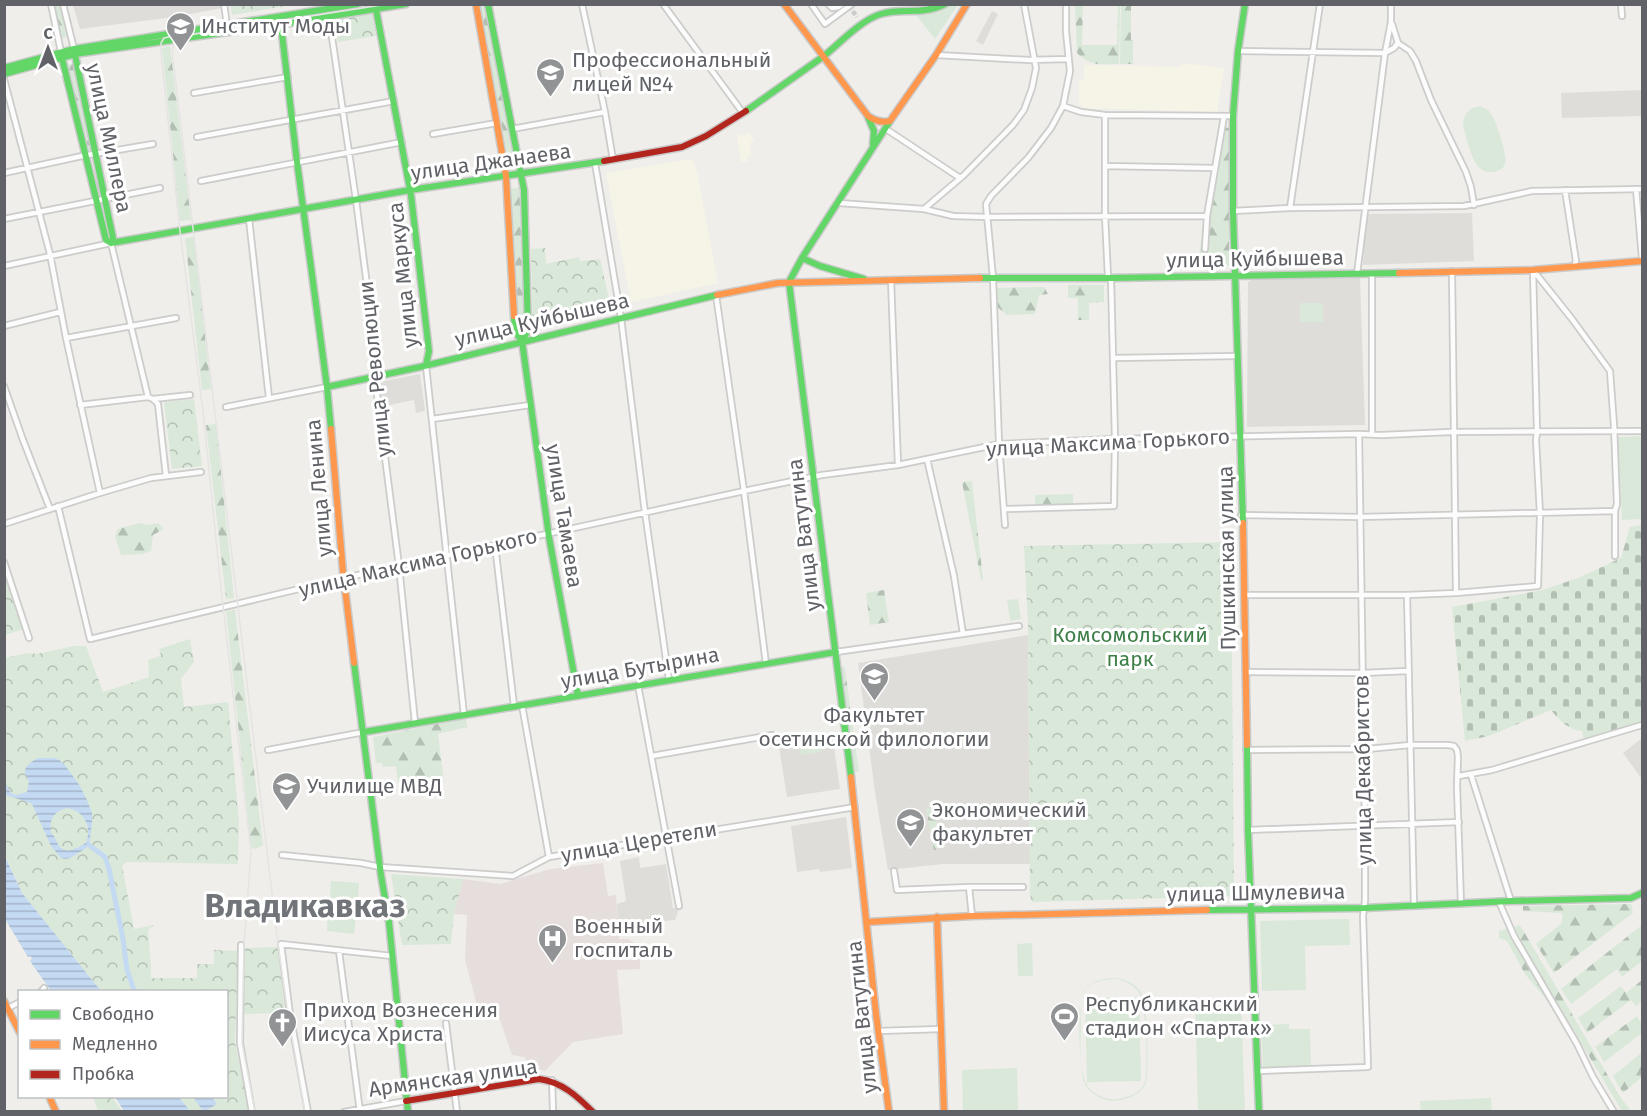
<svg xmlns="http://www.w3.org/2000/svg" width="1647" height="1116" font-family="'Fira Sans',sans-serif">
<style>
.commercial{fill:#f6f4e6}
.industrial{fill:#deddda}
.education{fill:#dfddd9}
.medical{fill:#e6dedc}
.grass{fill:#dae8d9;fill-rule:evenodd}
.forest{fill:url(#forest-firs)}
.cemetery{fill:url(#cemetery-stones)}
.park{fill:url(#park-crowns)}
.water{fill:url(#water-rules);fill-rule:evenodd}
.lines{fill:none;stroke-linecap:round;stroke-linejoin:round}
.canal{stroke:#c4daf3;stroke-width:5}
.street-tunnel{stroke:#cbcbc9;stroke-width:4.5;stroke-dasharray:4.5 2;stroke-linecap:butt}
.street-casing{stroke:#cccccb;stroke-width:8}
.fast-casing{stroke:#cacacb;stroke-width:9}
.slow-casing{stroke:#cacacb;stroke-width:9}
.jam-casing{stroke:#cacacb;stroke-width:9}
.street{stroke:#fdfcfc;stroke-width:4.5}
.fast{stroke:#63d668;stroke-width:6}
.slow{stroke:#ff974d;stroke-width:6}
.jam{stroke:#b3261e;stroke-width:6}
.tram{stroke:#e4e4e3;stroke-width:1.5}
.labels{text-anchor:middle;stroke-width:6;stroke-linejoin:round;paint-order:stroke}
.poi-label{font-size:21px;fill:#606267;stroke:#fff;text-anchor:start}
.street-label{font-size:21px;fill:#606267;stroke:#fff}
.park-label{font-size:21px;fill:#3e7f48;stroke:#fff}
.town-label{font-size:33px;font-weight:bold;fill:#717479;stroke:#fff}
</style>
<defs>
<pattern id="forest-firs" width="22" height="20" patternUnits="userSpaceOnUse" patternTransform="scale(1.5)"><rect width="22" height="20" fill="#dae8d9"/><path d="M5 1l3.5 6h-7zM16 11l3.5 6h-7z" fill="#b4bfb4"/></pattern>
<pattern id="cemetery-stones" width="16" height="16" patternUnits="userSpaceOnUse" patternTransform="scale(1.5)"><rect width="16" height="16" fill="#dae8d9"/><path d="M2 7V4a2 2 0 0 1 4 0v3zM10 15v-3a2 2 0 0 1 4 0v3z" fill="#b4bfb4"/></pattern>
<pattern id="park-crowns" width="20" height="18" patternUnits="userSpaceOnUse" patternTransform="scale(1.5)"><rect width="20" height="18" fill="#dae8d9"/><path d="M2 6a3 3 0 1 1 6 0M12 15a3 3 0 1 1 6 0" fill="none" stroke="#b4bfb4"/></pattern>
<pattern id="water-rules" width="6" height="5" patternUnits="userSpaceOnUse" patternTransform="scale(1.5)"><rect width="6" height="5" fill="#c4daf3"/><path d="M0 2.5h6" fill="none" stroke="#a3b4c9"/></pattern>
</defs>
<rect width="100%" height="100%" fill="#efeeea"/>
<path class="commercial" d="M1182 63 1224 68 1217 112 1084 108 1079 102V80H1084V65L1180 67Z
M749 132 754 140 749 144 751 155 747 157 748 161 741 162 737 136 742 134 743 136Z
M692 159 697 172 718 283 631 302 606 173Z"/>
<path class="industrial" d="M1642 90V116L1562 118 1561 93Z"/>
<path class="education" d="M221 4 222 8 174 17 80 29 73 5Z
M992 11 998 14 983 45 976 41Z
M1472 213 1474 261 1363 265 1366 217 1369 214Z
M1360 278 1365 425 1247 427 1248 282 1253 279Z
M420 374 425 411 416 413 414 400 380 407 377 384 379 382Z
M1028 635 1030 864H943L888 870 875 792 858 663Z
M832 733 840 789 787 797 778 741Z
M1642 738V779L1623 753Z
M846 817 852 868 820 872 819 869 797 872 791 826Z
M639 857 640 868 666 864 673 908 679 909 675 920 618 925 617 904 626 901 620 861Z"/>
<path class="medical" d="M603 863 608 896 616 895 619 939H628L640 946V969L617 970 623 1034 573 1042 545 1071 532 1067 524 1057 512 1055 496 1008 479 1014 465 959 467 915 454 914 463 879 500 884 550 869Z"/>
<path class="grass" d="M949 5H958L935 39 916 15C927 13 939 12 949 5Z
M1480 106C1482 107 1486 108 1488 110 1495 115 1508 155 1505 164 1503 169 1499 171 1494 172 1472 176 1468 141 1463 125 1463 114 1469 108 1480 106Z
M1300 303H1323V322H1300Z
M1642 436V519L1622 520 1618 437Z
M1018 599 1021 619 1010 621 1007 600Z
M820 740 822 752 801 755 799 743Z
M331 881 359 883 358 900 330 898Z
M328 913 356 916 354 934 327 931Z
M1349 919 1350 945 1305 946 1306 990 1262 991 1260 921Z
M1032 943 1033 976H1018L1017 944Z
M1111 978C1123 978 1136 983 1142 994 1147 1004 1150 1076 1145 1085 1139 1096 1125 1100 1113 1101 1102 1101 1088 1092 1084 1082 1079 1071 1077 1001 1083 991 1090 982 1101 979 1111 978ZM1118 979C1127 982 1135 986 1140 994 1146 1003 1149 1075 1144 1084 1140 1093 1131 1096 1122 1098 1114 1100 1108 1100 1100 1096 1075 1085 1081 1049 1081 1026 1081 1017 1079 1003 1082 994 1088 981 1106 979 1118 979Z
M1139 997 1141 1081 1087 1082 1085 998Z
M1195 1000H1241L1245 1111H1198Z
M1289 1024V1029H1310L1311 1067 1263 1068 1261 1025Z
M1017 1068 1018 1111H963L962 1070Z
M1491 1098 1492 1111H1421L1420 1101Z"/>
<path class="forest" d="M52 5H61L69 36 62 39Z
M478 5H485L517 167 510 168Z
M1075 5H1083L1082 45H1117L1118 5H1120L1119 64C1101 64 1090 67 1077 53Z
M1121 5H1131V40L1133 41V64H1120Z
M170 46 191 220 180 221 162 48Z
M73 64 92 150 88 152 66 65Z
M1222 127 1229 128V266H1198L1204 215Z
M519 187 527 327H517L510 189Z
M194 237 211 389 202 390 185 238Z
M1068 285H1104V302L1089 303V320H1078V298H1068Z
M1044 287 1048 294 1039 295 1035 314 1007 315 996 306V288Z
M216 424 234 598 226 599 206 425Z
M972 481 983 579 981 580 962 482Z
M1073 494V506H1035V495Z
M139 523 147 525 158 523 164 529 153 535 151 551 142 554 121 555 115 536 118 529Z
M884 590 889 622 870 625 866 593Z
M235 610 263 845 255 849 251 847 226 611Z
M841 666 844 667 845 669 859 772H854Z
M466 718 467 727 438 734 444 782 403 786V782H398L396 766 383 767 382 763H376L373 737Z
M936 808 938 850H934L926 809Z
M1631 904 1633 913 1554 973 1536 944 1562 923V913L1523 911V906Z
M1520 925 1621 1098 1631 1111H1622L1578 1038 1525 974 1507 941 1499 938V931Z
M1642 925V961L1622 977 1617 969 1571 1004 1561 989Z
M1642 980V1001L1636 1006 1631 1000 1587 1033 1578 1018 1621 986 1626 993Z
M1637 1016 1640 1022 1642 1020V1033L1604 1062 1595 1047Z
M1642 1052V1077L1623 1093 1613 1076Z"/>
<path class="cemetery" d="M1642 525V721L1584 740 1582 731C1569 730 1559 720 1551 710L1489 736 1465 741 1452 607 1543 590 1578 578 1621 558 1630 527Z"/>
<path class="park" d="M230 4H292V5L232 15Z
M373 14 376 36 338 42 334 20Z
M545 248 546 264 579 257 580 261 600 259 612 312 533 331 531 249Z
M194 399 202 466 172 469 164 402Z
M1231 542 1234 896 1032 902 1030 895 1028 625 1024 546Z
M4 574 24 629 5 635H4Z
M190 639 194 662 181 679 184 707 228 702 239 822 238 864 127 862 122 865 134 929 154 925 148 930 151 964V978H197V964H214V950L238 951 235 1043 249 1111H190L179 1097 226 1096V992L101 991 22 893 5 854 4 658 28 653 37 654 74 646H86L103 692 149 677 148 660 161 656 159 649Z
M391 874 463 879 454 914 451 944 402 945Z
M278 947 285 1013 243 1014 244 948Z
M93 1097H112L122 1111H98Z"/>
<path class="water" d="M39 758H54L59 760 65 765 80 786 87 800 92 813V823L89 845 85 849 70 858 66 859 61 858 51 846 32 804 28 802 5 795V782L11 793 16 795 27 792 29 781C28 779 26 776 25 773 24 766 33 760 39 758ZM67 808C85 811 92 827 86 843 79 847 67 855 60 847 56 843 56 837 51 833 49 819 53 812 67 808Z
M4 854 22 893 101 991H51L30 961 32 958 30 956 28 957 5 919Z
M115 1097H179L190 1111H124Z
M193 1097H212L217 1104 205 1111H203Z"/>
<g class="lines">
<path class="canal" d="M89 845 105 857 109 869 123 939 127 970 134 990 137 992"/>
<path class="street-tunnel" d="M849 6 857 17"/>
<defs>
<path id="street" d="M51 4 61 52
M63 4 74 49
M224 4 226 18
M582 4 605 112 613 160
M663 4 743 113
M811 4 825 24 852 4
M828 4 832 8 838 7 843 4
M1621 4 1622 16
M329 17 356 200 378 371 375 379 399 566 415 723
M1392 24 1398 43 1410 51 1416 61 1431 100 1466 172 1471 187 1474 205
M1238 51 1385 53 1394 48 1398 43
M936 55 1029 60 1068 59
M4 79 50 254 66 338 100 493
M194 93 288 77
M1063 106 1081 112 1105 115 1233 116
M1105 115V215L1108 277
M512 129 605 112
M886 129 960 178
M433 134 497 123
M197 137 394 101
M595 163 621 318 644 505 669 680
M1106 166 1215 168
M4 173 82 156 153 144
M201 181 402 142
M1636 189 1642 258
M1565 190 1576 261 1574 267
M839 203 924 209 953 216 988 217 1207 216
M1290 208 1320 4
M924 209 964 175 1013 125 1024 110 1032 88 1036 68 1024 4
M1233 211 1290 208 1464 206 1532 191 1642 189
M4 219 160 188
M249 219 269 398
M1205 249 1207 216 1224 116
M4 266 111 243 148 397
M1533 270 1572 319 1610 371 1614 426 1617 504 1615 511V556
M1452 271 1456 593
M1357 274 1385 53 1391 22V4
M1372 274V434
M891 280 898 465
M716 295 744 491 766 664
M4 326 60 312
M66 338 176 318
M1113 358 1238 356
M426 366 464 715
M4 386 23 440 50 509
M153 399 190 395
M80 405 148 397 153 399 158 404 166 476
M226 407 327 387
M432 419 530 405
M927 459 954 576 963 634
M58 506 90 639 349 577 744 491 822 475 898 465 999 444 1115 439 1359 434 1382 435 1450 432 1642 431
M1005 509 1114 506 1115 439 1111 278
M1241 515 1360 517 1615 511
M4 524 100 493 151 478 201 472
M1005 525 999 444 993 278 986 204 991 196 1028 158 1051 128 1063 106 1070 71 1066 31V4
M495 545 514 706
M4 562 29 638
M1245 595H1407L1456 593 1538 586 1540 514 1536 440 1537 432 1533 270
M1407 595 1414 905
M836 652 1019 626
M1246 672 1362 673 1408 671
M638 685 679 906
M522 705 549 857
M268 750 364 732
M1246 750 1367 749 1410 745H1448L1454 746 1457 750 1458 757 1457 786 1461 904
M652 756 772 735
M1471 775 1511 901
M1459 776 1492 770 1642 725
M1248 830 1459 822
M282 855 361 863 380 867 513 876 549 857 855 807
M894 871 897 890 969 887 972 916
M969 887H1023
M1499 902 1514 936 1577 1044 1593 1077 1614 1112
M241 945 240 1043 252 1112
M339 951 360 1112
M41 992 44 988
M4 1010 20 1002
M446 1023 457 1112
M878 1031 941 1029
M1258 1071 1368 1067 1363 916 1365 901V826L1359 434
M552 1080 553 1112
M308 1112 290 1014 281 944 392 956
M344 1112 406 1101"/>
<path id="fast" d="M375 4 411 195 429 351 426 365
M488 4 524 190 528 330 522 341
M280 17 297 162 327 387 331 429
M74 50 113 238 111 243
M61 54 106 240 111 243
M824 56C840 43 861 20 881 14 903 7 921 16 945 4
M4 68 74 49 358 4
M4 74 75 54 277 25 406 4
M746 111 824 56
M868 117 874 131 873 144
M111 243 410 190 604 161
M802 258 820 266 864 279
M980 278H1111L1399 273
M514 316 515 332 522 341 549 537 578 696
M327 387 420 367 717 295
M1243 523 1233 211V116L1238 51 1245 4
M354 663 381 875 389 922 408 1112
M364 732 836 652
M1247 745 1248 830 1259 1112
M851 777 789 282 802 258 890 121
M1207 910 1365 908 1511 901 1631 898 1642 893"/>
<path id="slow" d="M476 4 506 176 514 316
M784 4 868 116C875 121 882 123 890 121L936 55 967 4
M1399 273 1533 270 1642 261
M717 295 778 283 980 278
M331 429 343 572 354 663
M1243 523 1247 745
M851 777 876 1014 889 1112
M937 917 944 1112
M868 922 972 916 1207 910
M4 1001 20 1033
M49 1096 56 1112"/>
<path id="jam" d="M604 161 682 147 706 136 746 111
M406 1101 539 1079C562 1082 577 1096 593 1112"/>
</defs>
<use href="#street" class="street-casing"/>
<use href="#fast" class="fast-casing"/>
<use href="#slow" class="slow-casing"/>
<use href="#jam" class="jam-casing"/>
<use href="#street" class="street"/>
<use href="#fast" class="fast"/>
<use href="#slow" class="slow"/>
<use href="#jam" class="jam"/>
<path class="tram" d="M181 34 164 38 161 43V54L180 231 203 411 221 588 251 852 244 945 242 1043 255 1112
M305 1112 288 1014 278 944 172 51 175 39 183 36 388 4"/>
</g>
<defs>
<symbol id="university-pin" viewBox="-11 -11 22 30"><path d="M0 17L-7.5 6A9.5 9.5 0 1 1 7.5 6Z" fill="#929395" stroke="#fff"/><path d="M0-5L7-2L0 1L-7-2ZM-4 1L0 2.5L4 1V4Q0 6-4 4Z" fill="#fff"/></symbol>
<symbol id="hospital-pin" viewBox="-11 -11 22 30"><path d="M0 17L-7.5 6A9.5 9.5 0 1 1 7.5 6Z" fill="#929395" stroke="#fff"/><path d="M-5-5h3v3.5h4V-5h3V5h-3V1.5h-4V5h-3Z" fill="#fff"/></symbol>
<symbol id="stadium-pin" viewBox="-11 -11 22 30"><path d="M0 17L-7.5 6A9.5 9.5 0 1 1 7.5 6Z" fill="#929395" stroke="#fff"/><path d="M0-5a6.5 5 0 1 0 0 10a6.5 5 0 1 0 0-10ZM-3.5-1.8h7v3.6h-7Z" fill="#fff"/></symbol>
<symbol id="church-pin" viewBox="-11 -11 22 30"><path d="M0 17L-7.5 6A9.5 9.5 0 1 1 7.5 6Z" fill="#929395" stroke="#fff"/><path d="M-1.2-6h2.4v3.5h3.3v2.4h-3.3V6h-2.4V-.1h-3.3v-2.4h3.3Z" fill="#fff"/></symbol>
</defs>
<g fill-rule="evenodd">
<use href="#university-pin" x="164" y="10" width="33" height="45"/>
<use href="#university-pin" x="534" y="56" width="33" height="45"/>
<use href="#university-pin" x="858" y="660" width="33" height="45"/>
<use href="#university-pin" x="270" y="770" width="33" height="45"/>
<use href="#university-pin" x="894" y="806" width="33" height="45"/>
<use href="#hospital-pin" x="536" y="922" width="33" height="45"/>
<use href="#stadium-pin" x="1048" y="1000" width="33" height="45"/>
<use href="#church-pin" x="266" y="1006" width="33" height="45"/>
</g>
<g class="labels">
<g class="poi-label">
<text x="201" y="33">Институт Моды</text>
<text x="572" y="67">Профессиональный<tspan x="572" dy="24">лицей №4</tspan></text>
<text x="874" y="722" text-anchor="middle">Факультет<tspan x="874" dy="24">осетинской филологии</tspan></text>
<text x="307" y="793">Училище МВД</text>
<text x="932" y="817">Экономический<tspan x="932" dy="24">факультет</tspan></text>
<text x="574" y="933">Военный<tspan x="574" dy="24">госпиталь</tspan></text>
<text x="1085" y="1011">Республиканский<tspan x="1085" dy="24">стадион «Спартак»</tspan></text>
<text x="303" y="1017">Приход Вознесения<tspan x="303" dy="24">Иисуса Христа</tspan></text>
</g>
<g class="street-label">
<text transform="translate(109 138) rotate(78)" y="7">улица Миллера</text>
<text transform="translate(491 162) rotate(-8)" y="7">улица Джанаева</text>
<text transform="translate(1255 259) rotate(-1)" y="7">улица Куйбышева</text>
<text transform="translate(403 275) rotate(-96)" y="7">улица Маркуса</text>
<text transform="translate(542 320) rotate(-13)" y="7">улица Куйбышева</text>
<text transform="translate(375 369) rotate(-96)" y="7">улица Революции</text>
<text transform="translate(1108 443) rotate(-3)" y="7">улица Максима Горького</text>
<text transform="translate(319 488) rotate(-95)" y="7">улица Ленина</text>
<text transform="translate(564 516) rotate(81)" y="7">улица Тамаева</text>
<text transform="translate(804 535) rotate(-97)" y="7">улица Ватутина</text>
<text transform="translate(1227 558) rotate(-91)" y="7">Пушкинская улица</text>
<text transform="translate(418 563) rotate(-13)" y="7">улица Максима Горького</text>
<text transform="translate(640 668) rotate(-10)" y="7">улица Бутырина</text>
<text transform="translate(1363 770) rotate(-91)" y="7">улица Декабристов</text>
<text transform="translate(639 842) rotate(-10)" y="7">улица Церетели</text>
<text transform="translate(1256 893) rotate(-1)" y="7">улица Шмулевича</text>
<text transform="translate(862 1017) rotate(-96)" y="7">улица Ватутина</text>
<text transform="translate(453 1078) rotate(-8)" y="7">Армянская улица</text>
</g>
<g class="park-label">
<text x="1130" y="642">Комсомольский<tspan x="1130" dy="24">парк</tspan></text>
</g>
<g class="town-label">
<text x="305" y="917">Владикавказ</text>
</g>
</g>
<rect width="1647" height="1116" fill="none" stroke="#606267" stroke-width="12"/>
<rect x="18" y="990" width="210" height="108" fill="#ffffff" stroke="#bfc0c2" stroke-width="1.5"/>
<rect x="30" y="1010" width="30" height="9" fill="#63d668" stroke="#bfc0c2" stroke-width="1.5"/>
<text x="72" y="1020" font-size="18" fill="#606267">Свободно</text>
<rect x="30" y="1040" width="30" height="9" fill="#ff974d" stroke="#bfc0c2" stroke-width="1.5"/>
<text x="72" y="1050" font-size="18" fill="#606267">Медленно</text>
<rect x="30" y="1070" width="30" height="9" fill="#b3261e" stroke="#bfc0c2" stroke-width="1.5"/>
<text x="72" y="1080" font-size="18" fill="#606267">Пробка</text>
<g transform="translate(48 48)" stroke="#ffffff" stroke-width="4.5" paint-order="stroke">
<path d="M0-4.5L10 22L0 15L-10 22Z" fill="#606267"/>
<text y="-9" font-size="16" font-weight="bold" text-anchor="middle" fill="#606267">С</text>
</g>
</svg>
